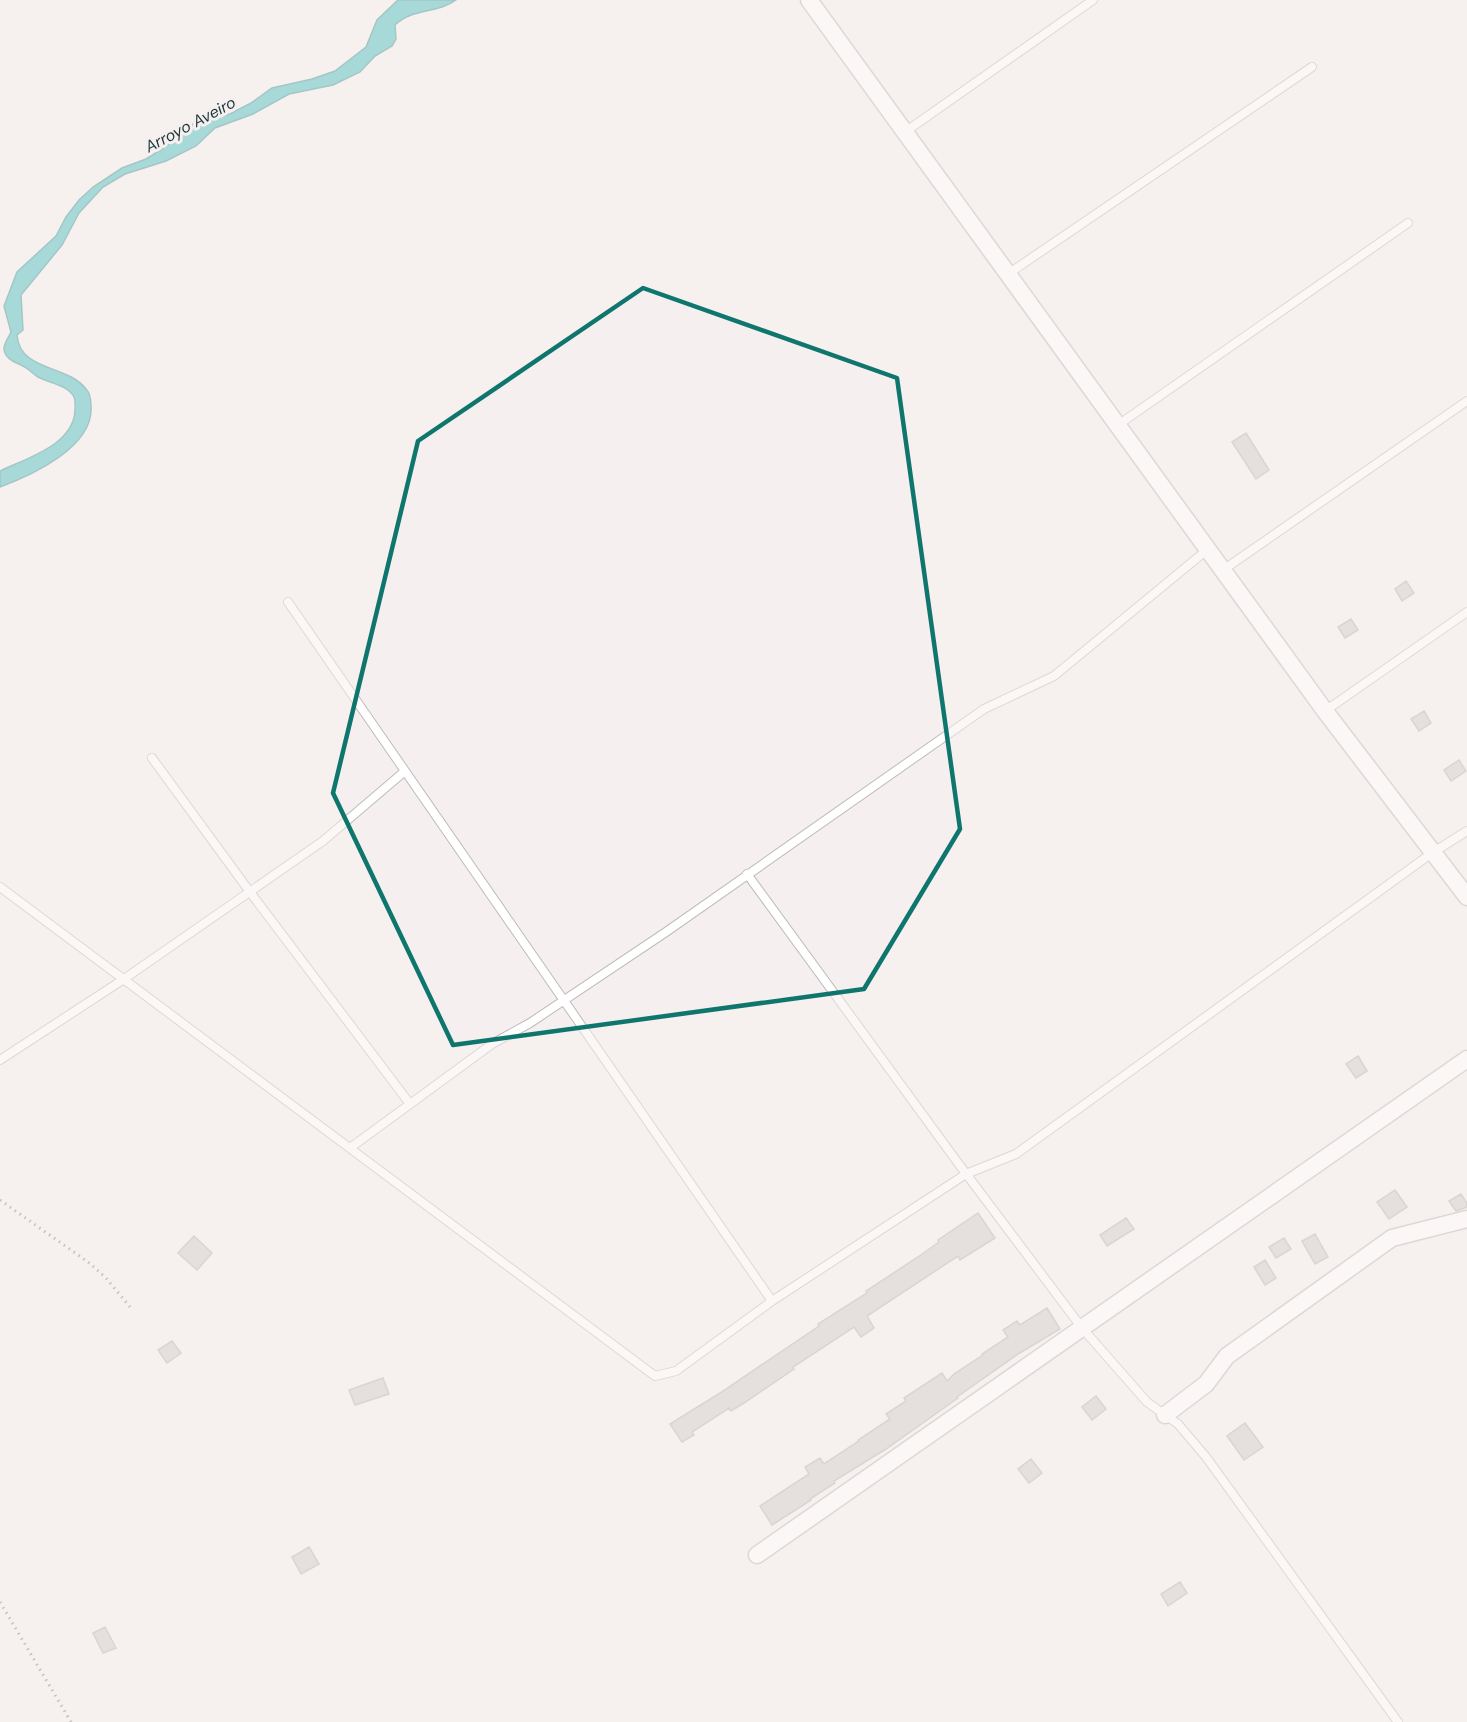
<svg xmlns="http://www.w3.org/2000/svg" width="1467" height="1722" font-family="'DM Sans',sans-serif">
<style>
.water{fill:#47bdbf;stroke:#429495;stroke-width:1.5}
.building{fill:#d0cccb;stroke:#b7b3b2;stroke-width:1.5}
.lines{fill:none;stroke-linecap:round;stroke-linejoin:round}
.service-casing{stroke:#bfbbb9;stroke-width:10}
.minor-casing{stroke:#bfbbb9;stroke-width:19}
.path{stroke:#8d8a89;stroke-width:3;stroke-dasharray:1.5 4.5;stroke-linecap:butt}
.service{stroke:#fff;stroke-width:8}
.minor{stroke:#fff;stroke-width:16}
.marked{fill:none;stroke:#0f766e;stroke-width:4.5;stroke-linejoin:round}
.labels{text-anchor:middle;stroke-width:6;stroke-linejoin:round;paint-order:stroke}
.water-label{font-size:16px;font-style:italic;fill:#1d3737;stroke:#f5f0ef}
</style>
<rect width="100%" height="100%" fill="#f5f0ef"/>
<path class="water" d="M398 0H456C437 14 412 8 395 25L396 39 392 46 375 56 360 72 333 85 289 94 253 114 215 128 196 146 166 161 125 174 103 187 79 213 62 245 21 295 23 330 17 335C20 372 67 364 86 389 90 393 91 400 91 406 94 447 32 475 0 487V471C27 458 73 445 75 411 75 406 76 401 74 397 68 385 49 383 38 377 33 374 29 369 23 366 15 362 5 359 4 349 4 343 9 337 11 332L4 306 17 272 56 236 66 217 79 200 93 187 122 168 146 159 164 148 193 124 230 114 251 103 272 88 312 79 335 71 366 47 377 20Z"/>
<path class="building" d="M1246 433 1269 470 1256 479 1232 442Z
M1406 581 1414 593 1402 601 1395 589Z
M1351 619 1358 630 1345 638 1338 627Z
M1424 711 1431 723 1419 731 1411 719Z
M1459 760 1466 771 1451 781 1444 770Z
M1358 1056 1367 1071 1356 1078 1346 1064Z
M1395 1190 1407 1207 1389 1219 1377 1202Z
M1461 1194 1467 1203V1207L1456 1211 1449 1201Z
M978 1213 995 1238 960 1260 958 1256 867 1316 874 1328 861 1337 854 1327 793 1367 794 1369 744 1403 731 1411 729 1408 692 1432 694 1435 682 1442 670 1424 720 1393 819 1326 818 1324 867 1293 866 1291 918 1257 939 1242 938 1240Z
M1126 1218 1134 1229 1107 1246 1100 1235Z
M1315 1234 1328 1257 1315 1264 1302 1241Z
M194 1236 212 1253 197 1270 178 1253Z
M1284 1238 1291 1249 1276 1258 1269 1247Z
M1265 1260 1276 1278 1265 1285 1254 1267Z
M1047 1308 1060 1329 1018 1354 957 1397 958 1398 886 1449 834 1481 835 1483 810 1499 811 1500 772 1525 760 1506 809 1474 805 1467 820 1458 824 1464 859 1441 858 1440 890 1419 886 1414 906 1401 904 1398 942 1373 947 1381 954 1374 983 1355 982 1354 1008 1337 1003 1330 1017 1321 1020 1325Z
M172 1341 181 1353 167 1363 158 1350Z
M383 1378 389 1394 355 1405 349 1390Z
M1096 1396 1106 1409 1092 1420 1082 1407Z
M1245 1423 1263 1447 1244 1460 1227 1436Z
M1031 1459 1042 1473 1029 1483 1018 1469Z
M309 1547 319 1564 301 1574 292 1557Z
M1180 1582 1187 1593 1168 1606 1161 1594Z
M105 1627 116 1648 103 1653 93 1633Z"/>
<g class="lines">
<defs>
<path id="service" d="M905 132 1093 0
M1008 274 1312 67
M1118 425 1408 223
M1223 570 1467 401
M288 602 772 1301
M1325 711 1467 612
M152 758 250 892 410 1104
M747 874 958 1163 1082 1328 1147 1402 1178 1424 1206 1457 1398 1722
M0 887 655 1376 676 1371 772 1301 966 1174 1016 1154 1432 853 1467 831
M0 1060 124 979 323 841 405 771
M350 1148 492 1044 530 1023 666 932 984 709 1054 676 1208 549"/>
<path id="minor" d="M809 0 1325 711 1467 897
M1165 1415 1206 1384 1227 1356 1392 1238 1467 1219
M757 1555 1467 1059"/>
</defs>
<use href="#service" class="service-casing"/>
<use href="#minor" class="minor-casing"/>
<path class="path" d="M0 1200 88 1262 106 1278 130 1307
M0 1602 71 1722"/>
<use href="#service" class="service"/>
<use href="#minor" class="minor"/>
</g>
<path d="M0 0H1467V1722H0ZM643 288 897 378 960 829 864 989 453 1045 333 793 418 441Z" fill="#f5f0ef" fill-opacity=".55" fill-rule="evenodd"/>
<path class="marked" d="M643 288 897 378 960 829 864 989 453 1045 333 793 418 441Z"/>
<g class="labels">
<g class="water-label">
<text transform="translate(190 124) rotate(-28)" y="6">Arroyo Aveiro</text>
</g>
</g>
</svg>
